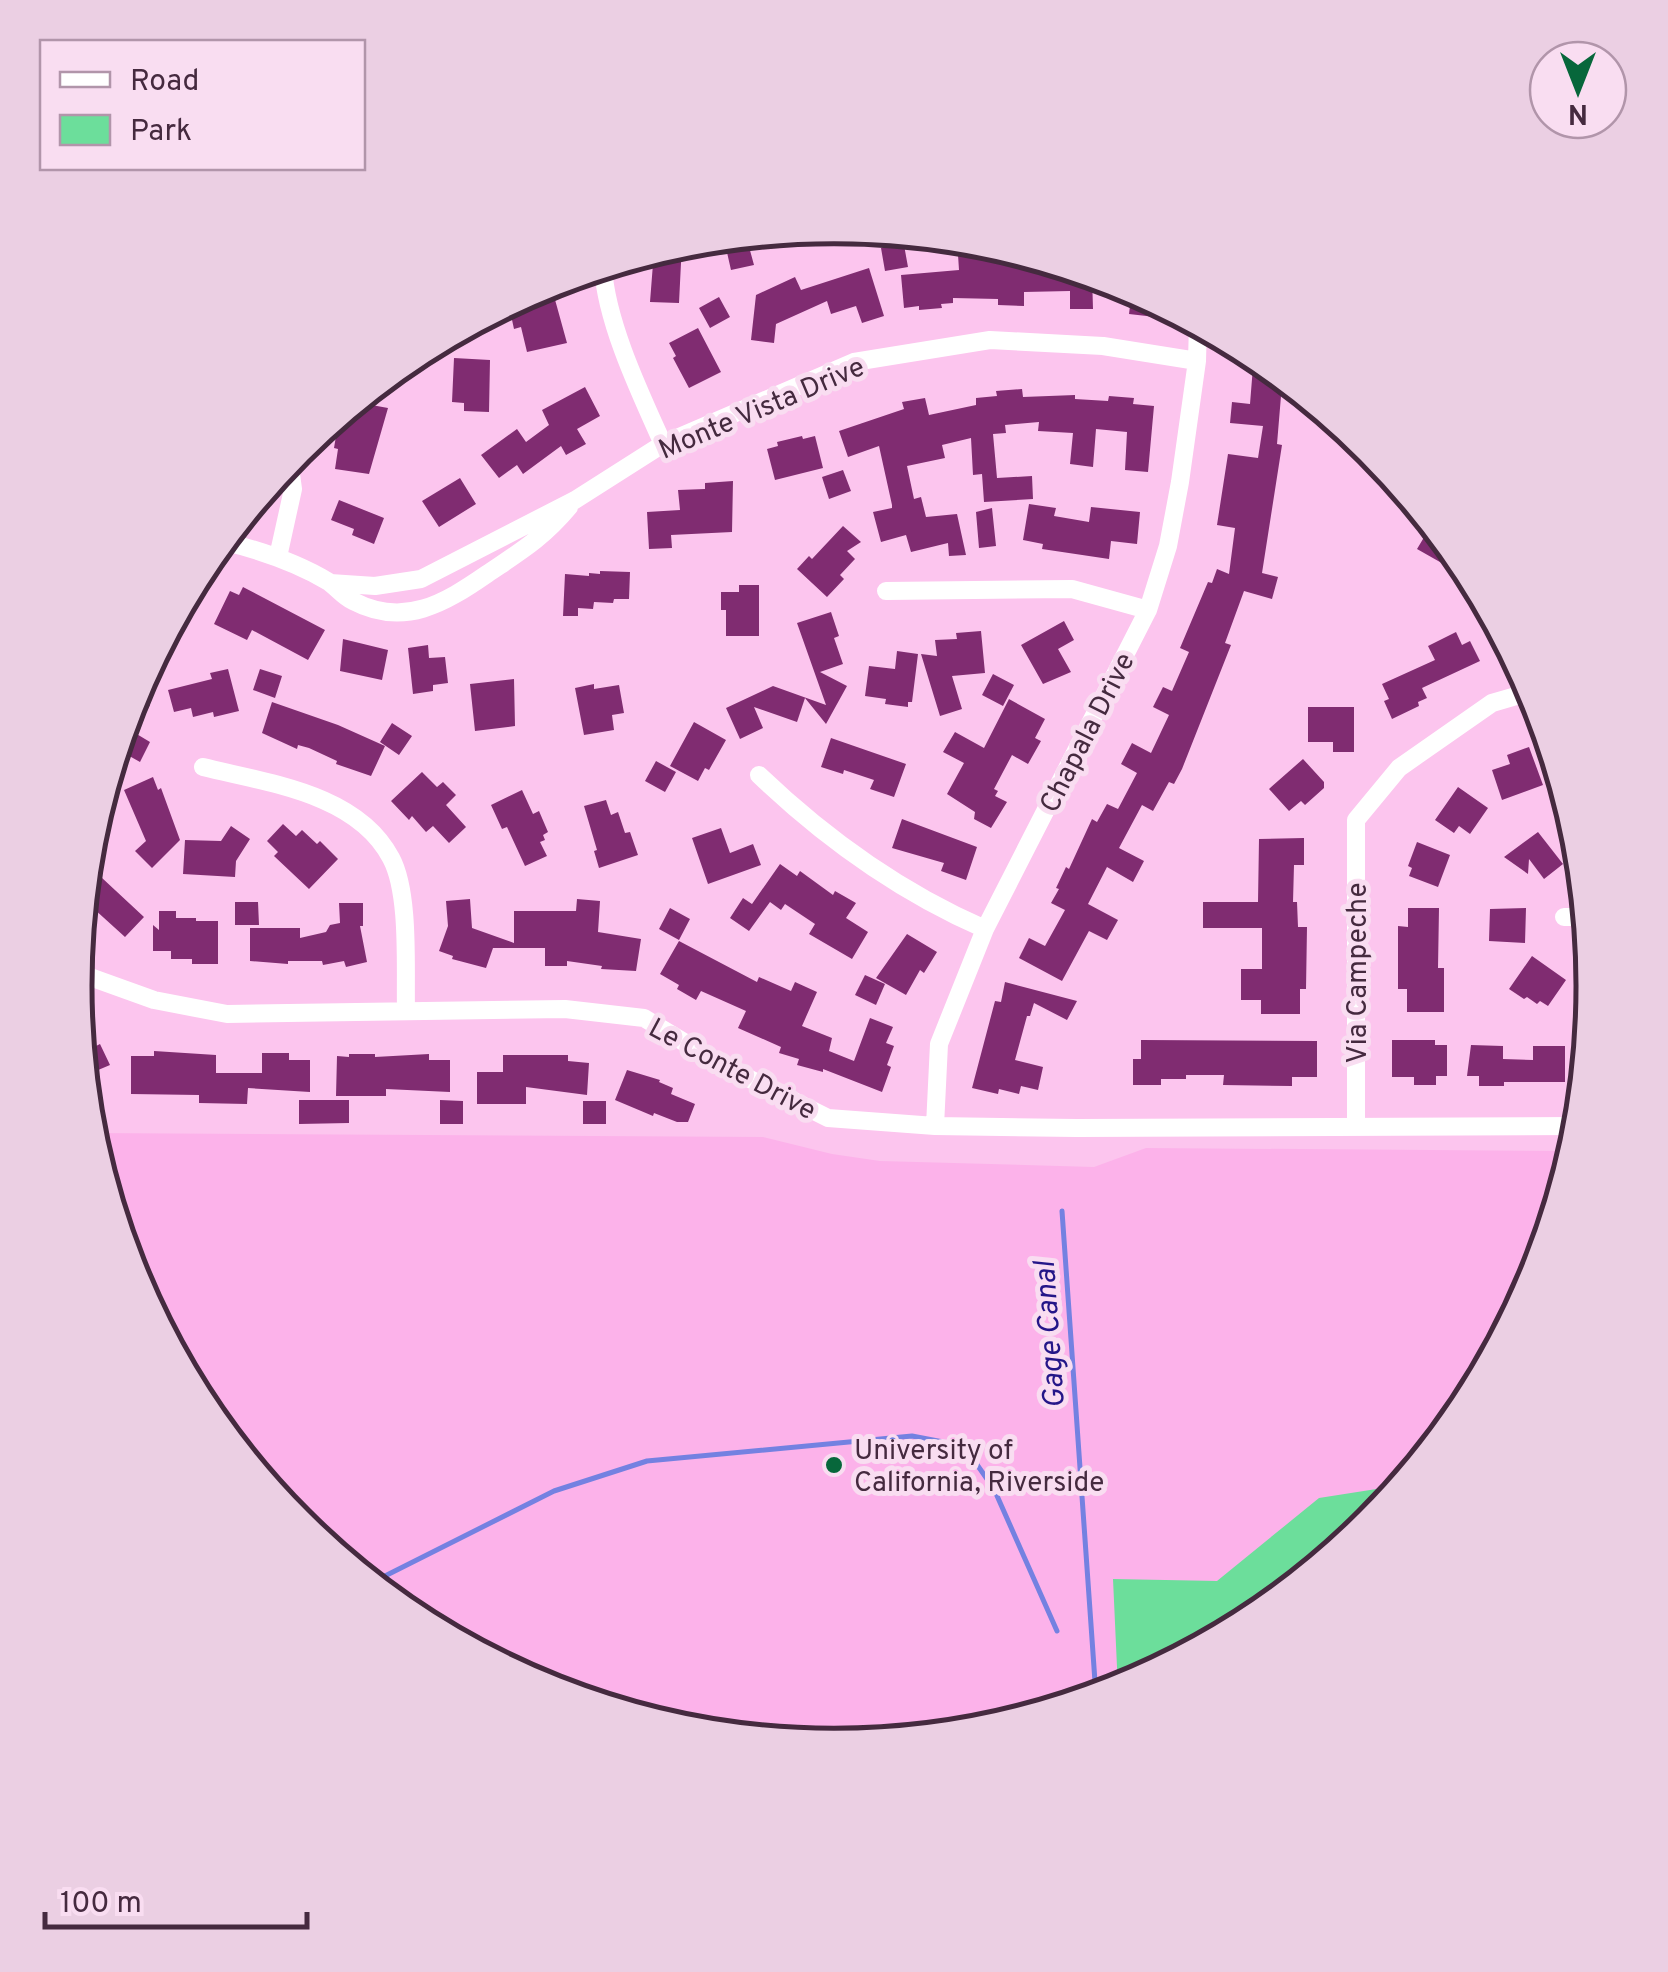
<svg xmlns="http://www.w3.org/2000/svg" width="1668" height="1972" font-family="Overpass,sans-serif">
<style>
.built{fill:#fcb2ea}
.green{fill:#6cde9b}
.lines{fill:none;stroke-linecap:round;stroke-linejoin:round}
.stream{stroke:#7481e1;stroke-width:5}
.building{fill:#802c71}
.minor{stroke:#fff;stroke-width:18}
.poi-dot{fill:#07673b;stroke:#f9ddf1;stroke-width:4}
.labels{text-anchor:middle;stroke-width:10;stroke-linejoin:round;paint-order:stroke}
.street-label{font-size:28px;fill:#452a3f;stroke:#f9ddf1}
.poi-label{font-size:28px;fill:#452a3f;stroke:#f9ddf1;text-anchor:start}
.water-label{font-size:30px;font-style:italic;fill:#241688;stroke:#f9ddf1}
.rim{fill:none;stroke:#452a3f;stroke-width:5}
</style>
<rect width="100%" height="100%" fill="#fcc5ee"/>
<path class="built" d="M89 1133 763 1137 832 1154 880 1161 1094 1167 1146 1148 1573 1151 1535 1277 1465 1408 1370 1523 1255 1617 1124 1687 982 1731 833 1745 685 1730 543 1687 412 1617 297 1522 203 1407 133 1276Z"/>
<path class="green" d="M1402 1485 1370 1523 1255 1617 1118 1689 1113 1579 1217 1581 1319 1498Z"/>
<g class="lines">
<path class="stream" d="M1062 1211 1096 1696
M371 1583 554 1491 647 1461 912 1436 964 1446 994 1489 1057 1631"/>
</g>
<path class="building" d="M957 239 981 242 982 259 1049 262 1092 275 1093 309H1070V291L1024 292V306L998 305V299L953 298V303L941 304 942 308 919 310V306L904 308 901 275 959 270Z
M682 243 679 303 650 302 654 251Z
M748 243 754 265 731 270 726 248Z
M904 245 908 267 885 271 881 248Z
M869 268 884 316 862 323 856 306 831 314 827 301 776 324 774 343 751 340 756 295 795 277 801 290Z
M1132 289 1165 306 1164 318 1129 314Z
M554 296 567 343 527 352 521 327 514 329 509 306Z
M719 297 730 317 710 328 699 308Z
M698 328 721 372 689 388 673 358 676 356 669 343Z
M1254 354 1293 386 1292 397 1281 396 1277 444 1282 445 1262 573 1278 577 1272 599 1244 591 1225 643 1231 645 1182 769 1174 784 1169 782 1153 811 1142 805 1119 848 1144 861 1133 882 1107 867 1088 904 1118 920 1107 940 1089 931 1062 981 1019 958 1029 938 1045 946 1065 910 1051 903 1059 889 1056 888 1066 867 1069 869 1092 819 1097 822 1107 804 1118 809 1137 773 1121 764 1132 743 1151 753 1169 715 1153 707 1163 687 1172 691 1189 652 1180 648 1208 582 1212 583 1217 569 1229 574 1235 528 1217 525 1228 454 1258 458 1263 426 1230 423 1232 402 1250 404Z
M454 358 490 360 489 412 464 411V403L452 402Z
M585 387 600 416 577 429 586 444 566 455 561 446 523 474 517 465 499 478 481 455 517 429 526 442 549 425 542 410Z
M1022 389 1023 397 1075 395V399L1108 401 1109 396 1134 398 1133 404 1154 406 1148 472 1125 470 1127 432 1096 429 1093 467 1070 464 1073 433 1038 431 1039 422 1005 425 1006 433 993 434 997 478 1032 476 1033 499 984 502 982 474 973 475 971 438 942 445 945 458 907 466 914 499 921 497 926 517 957 514 966 555 949 556 948 543 911 552 906 535 881 542 873 512 892 508V505L879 446 848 457 839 431 904 409 902 402 925 398 929 415 976 405V398L997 396 996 391Z
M355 402 388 408 369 474 335 469 338 449 334 448 338 424 342 425 345 410Z
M802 436 803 439 815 436 823 468 775 480 767 449 778 446 777 442Z
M843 470 851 491 829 499 822 477Z
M460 478 476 504 439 527 422 501Z
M733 481 732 532 671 535 672 548 649 549 647 512 680 510 678 490 705 489V483Z
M339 500 384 518 374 544 352 535 354 529 331 520Z
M1029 504 1056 508 1054 516 1089 522 1091 507 1140 512 1137 544 1111 541 1109 559 1042 549 1043 544 1023 540Z
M992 508 996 546 979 548 976 512Z
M843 526 861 542 847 551 855 559 840 575 844 579 827 597 797 569 809 556 812 559Z
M1429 529H1436L1455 553 1447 566 1417 549Z
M600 571 630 572 629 599H614L613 603 594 602 593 609 578 608V616H563L565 574 589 576V573L600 574Z
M739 585H759V636H726V610H721V592H739Z
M243 587 325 630 308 660 252 630 247 640 214 624 230 591 239 595Z
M831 612 839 636 834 638 843 664 820 672 847 686 826 724 805 698 797 722 754 707 763 728 740 739 726 708 773 686 826 705 797 623Z
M1064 621 1074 640 1058 649 1071 672 1043 684 1021 645Z
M981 631 985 673 952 676 962 709 940 716 921 654 937 656 935 640 957 639 956 633Z
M1456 632 1462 645 1470 641 1480 661 1422 688 1427 698 1418 702 1419 706 1392 719 1384 701 1389 699 1382 684 1435 660 1428 646Z
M343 639 388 650 382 680 340 671Z
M428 645 429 658 445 657 448 683 433 685V691L413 694 408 648Z
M897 651 918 654 912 702H908V707L885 704 886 699 865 696 869 666 895 669Z
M228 669 239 711 214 717 213 712 193 717 191 708 174 712 168 690 212 679 210 673Z
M260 669 282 676 275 698 253 690Z
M993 674 1014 685 1003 706 982 695Z
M514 679 515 726 475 731 470 684Z
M594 684V689L619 685 624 713 612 715 614 730 584 735 575 688Z
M133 696 150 705 135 733 150 742 140 762 124 753 120 760 114 757Z
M1009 699 1045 719 1035 738 1041 741 1028 764 1012 755 994 789 998 791 995 796 1007 802 991 828 974 819 975 812 947 794 964 763 943 752 955 732 984 748Z
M272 702 338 725 385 746 371 776 336 764 337 761 309 748 298 745 297 749 262 733Z
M1308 707H1354V752H1333V742H1308Z
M694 722 726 740 709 770 705 768 698 781 670 766Z
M392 723 412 736 399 755 380 742Z
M831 738 906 764 894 797 870 789 874 780 844 770 843 774 821 767Z
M1529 747 1543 785 1502 800 1492 770 1510 764 1507 755Z
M1303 759 1324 782V788L1305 805 1301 801 1289 811 1269 789Z
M656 761 676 772 665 792 645 781Z
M422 772 437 787 443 782 456 795 446 805 466 827 449 843 433 826 426 832 412 816 409 820 391 801Z
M153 777 158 790 161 788 180 840 152 868 135 851 146 841 124 790Z
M1458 787 1488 808 1470 834 1459 826 1454 833 1435 820Z
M522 790 533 814 539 811 548 832 543 835 545 840 540 842 547 856 525 866 507 827 502 829 491 805Z
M606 800 611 815 618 812 625 833 630 832 638 855 599 868 594 851 597 850 584 806Z
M902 819 977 847 966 880 941 871 944 863 892 848Z
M283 824 296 836 302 830 317 844 320 841 338 859 309 889 274 856 278 852 267 841Z
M231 826 250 839 236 861 235 877 183 874 185 840 221 841Z
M721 828 730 853 753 844 761 865 708 884 692 838Z
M1538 832 1563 864 1544 879 1529 859 1528 874 1504 857Z
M1304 838V865H1294L1293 902H1297L1298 927H1307L1306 989H1300V1014H1261V1000H1241V969H1262V928H1203V902H1258L1259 839Z
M1417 842 1450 855 1438 887 1409 876 1412 868 1408 866Z
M87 864 144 917 125 937 93 908 81 921Z
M780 864 797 876 800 871 833 895 835 891 856 903 846 918 868 932 852 959 809 934 815 924 785 904 781 910 770 902 749 931 730 918 743 898 752 904Z
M470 899 472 928 514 943V911H576L577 899 600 901 598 932 641 939 636 971 601 969 602 966 567 961V966H545V948H493L486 968 452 959 453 956 439 951 448 926 446 901Z
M235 902H258L259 925H235Z
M339 903H363V926H360L367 962 346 967 344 961 323 965 322 961H288V964L250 961V928H300V938L326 932 330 925 340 923Z
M670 908 690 919 679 940 659 929Z
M1408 908H1439L1438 968H1444V1012H1407V989H1398V926L1408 927Z
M1526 908 1525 943 1489 941 1490 909Z
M159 911H176V918H196V921H218V964H192V959H171V951H153V925L159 930Z
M907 934 937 952 924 973 920 970 906 995 876 978Z
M679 941 757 982 759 977 791 991 795 982 817 992 802 1026 832 1038 829 1051 854 1061 870 1018 893 1027 886 1043 894 1046 887 1065 891 1067 882 1092 823 1069V1072L797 1065 799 1059 779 1053 781 1047 738 1028 746 1011 701 991 696 1000 677 989 679 985 660 974Z
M1532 956 1566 980 1548 1006 1540 1001 1537 1004 1527 997 1524 999 1509 989Z
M865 975 885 984 876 1005 855 995Z
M1005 982 1077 1001 1067 1020 1034 1003 1030 1016H1027L1015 1060 1043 1067 1038 1090 1021 1086 1019 1094 999 1089 998 1094 972 1088 995 1001 1001 1002Z
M1141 1040 1317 1041V1077H1292V1086L1223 1085 1224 1075H1186V1079H1161V1085H1133V1059H1141Z
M1392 1040H1435V1045H1447V1076H1436V1085H1414V1077H1392Z
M100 1044 110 1065 84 1076 82 1053Z
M1471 1045 1503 1046V1059L1533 1060V1046H1565V1082H1504V1086H1479V1076H1467Z
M154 1051 216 1055V1073H262V1053H289V1060H310V1092L248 1088 247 1104 199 1103V1095L131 1094V1056H154Z
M349 1054H375V1057L429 1054V1060H450V1092L386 1089V1096H336L337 1056 349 1057Z
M503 1055H568V1061L589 1063 587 1095 526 1087V1104H477V1072H503Z
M627 1070 660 1080 659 1082 673 1088 671 1094 695 1104 688 1122H677L654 1113 653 1116 615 1100Z
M299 1100H349V1123L299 1124Z
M440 1100 463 1101V1124H440Z
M583 1101H606V1124H583Z"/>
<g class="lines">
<path class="minor" d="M603 267C606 322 640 393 663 444
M222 541C259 550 296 562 329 582 337 588 344 597 353 601 404 628 445 603 487 574 521 551 542 539 569 507
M278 557 293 489 289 460
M330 583 375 586 421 579 575 500 663 444 854 362 990 340 1103 346 1197 361
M886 591 1072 589 1148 610
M203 767C267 783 357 793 391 858 410 893 405 969 406 1010
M759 775C826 839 900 892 985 929
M1564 917H1586
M77 965 90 977 154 1000 227 1014 565 1009 644 1018 722 1065 828 1118 935 1126 1077 1128 1579 1126
M935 1126 939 1044 985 929 1148 610 1168 546 1180 482 1197 361 1198 324
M1356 1126V820L1399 768 1492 703 1533 691"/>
</g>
<circle class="poi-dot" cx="834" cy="1465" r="10"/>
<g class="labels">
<g class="street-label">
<text transform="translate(761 407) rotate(-23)" y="10">Monte Vista Drive</text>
<text transform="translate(1086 732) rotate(-63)" y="10">Chapala Drive</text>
<text transform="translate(1356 973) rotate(-90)" y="10">Via Campeche</text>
<text transform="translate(733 1068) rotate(28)" y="10">Le Conte Drive</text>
</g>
<g class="poi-label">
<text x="854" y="1459">University of<tspan x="854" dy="32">California, Riverside</tspan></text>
</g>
<g class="water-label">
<text transform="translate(1049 1335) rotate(-94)" y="10">Gage Canal</text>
</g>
</g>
<path d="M0 0H1668V1972H0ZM92 986a742 742 0 1 1 1484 0a742 742 0 1 1-1484 0Z" fill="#ebcfe3" fill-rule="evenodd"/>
<path class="rim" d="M92 986a742 742 0 1 1 1484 0a742 742 0 1 1-1484 0Z"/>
<rect x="40" y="40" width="325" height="130" fill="#f9ddf1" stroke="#b195aa" stroke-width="2.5"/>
<rect x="60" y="72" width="50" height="15" fill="#ffffff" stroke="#b195aa" stroke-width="2.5"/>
<text x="130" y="90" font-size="30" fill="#452a3f">Road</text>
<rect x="60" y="115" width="50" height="30" fill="#6cde9b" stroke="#b195aa" stroke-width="2.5"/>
<text x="130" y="140" font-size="30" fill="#452a3f">Park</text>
<g transform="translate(1578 90) rotate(180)"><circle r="48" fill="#f9ddf1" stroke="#b195aa" stroke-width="2.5"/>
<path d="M0-8L18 38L0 25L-18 38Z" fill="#07673b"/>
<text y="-15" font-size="28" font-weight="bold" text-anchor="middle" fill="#452a3f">N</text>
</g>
<path d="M45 1912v15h262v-15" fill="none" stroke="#452a3f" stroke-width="5"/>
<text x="60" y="1912" font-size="30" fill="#452a3f" stroke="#f9ddf1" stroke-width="8" paint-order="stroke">100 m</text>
</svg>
